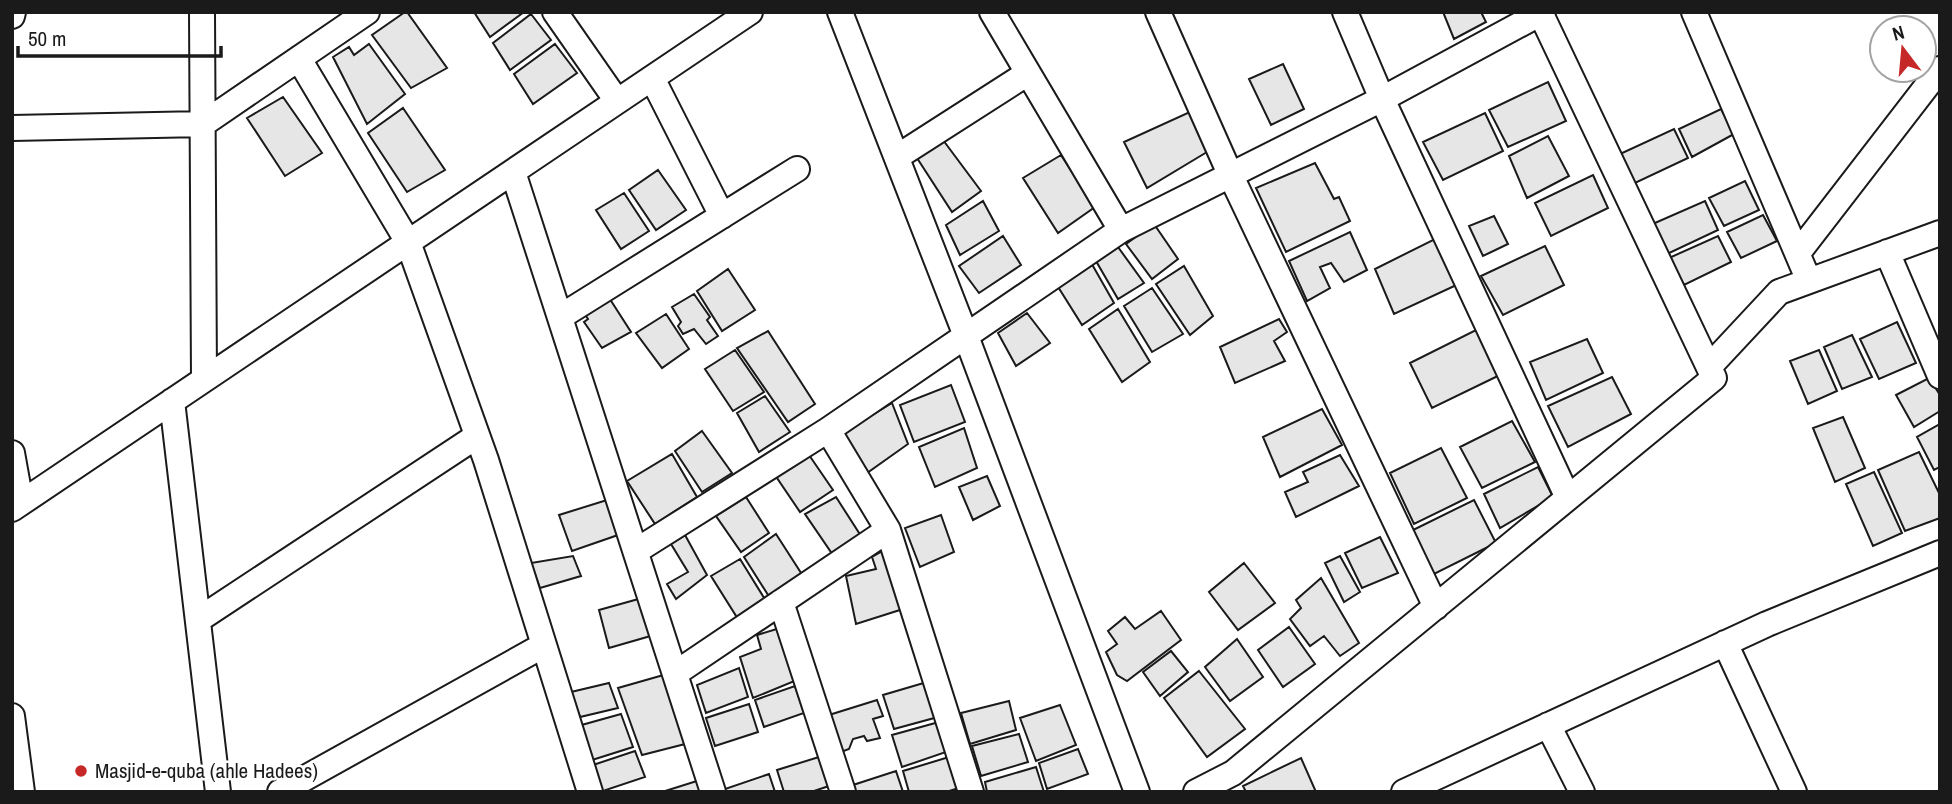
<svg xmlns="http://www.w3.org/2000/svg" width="1952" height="804" font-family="'Archivo Narrow',sans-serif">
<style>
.building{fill:#e6e6e6;stroke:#1a1a1a;stroke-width:2}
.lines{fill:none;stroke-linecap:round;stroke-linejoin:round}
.minor-casing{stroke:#1a1a1a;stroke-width:28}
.minor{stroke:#fff;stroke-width:24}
.poi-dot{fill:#c62828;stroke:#fff;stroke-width:2.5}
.labels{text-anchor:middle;stroke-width:5;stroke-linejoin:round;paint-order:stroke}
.poi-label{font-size:21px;fill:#1a1a1a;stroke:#fff;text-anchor:start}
</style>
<rect width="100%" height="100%" fill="#fff"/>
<path class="building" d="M405 12H407L447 68 411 88 372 35Z
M474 12H524L490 37Z
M1443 12H1481L1486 22 1454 39Z
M531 14 551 40 510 70 493 43Z
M369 44 405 94 367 124 333 57 349 47 354 55Z
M555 44 577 73 533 104 514 74Z
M1283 64 1304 109 1271 125 1249 79Z
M1548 82 1566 121 1508 147 1489 110Z
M283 97 322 153 285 176 247 118Z
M403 108 445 170 407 192 368 133Z
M1721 109 1734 134 1692 157 1679 129Z
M1192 111 1212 149 1147 188 1124 142Z
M1485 113 1503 151 1443 180 1423 142Z
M1674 129 1688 158 1635 183 1620 154Z
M1548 136 1569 176 1527 198 1509 156Z
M943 140 981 191 952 212 917 158Z
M1061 155 1095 207 1058 233 1023 178Z
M1315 163 1334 199 1339 197 1350 221 1286 252 1256 188Z
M658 170 686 210 656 230 629 190Z
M1593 175 1608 208 1551 236 1535 203Z
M1745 181 1759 210 1724 226 1709 198Z
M624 193 649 231 621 249 596 210Z
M983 201 999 231 960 255 946 225Z
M1705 201 1718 230 1665 255 1648 226Z
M1763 215 1777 241 1741 258 1727 232Z
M1494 216 1508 244 1483 256 1469 226Z
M1154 224 1178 259 1152 279 1126 244Z
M1350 232 1367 270 1344 282 1331 263 1320 267 1330 288 1307 301 1289 261Z
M1003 236 1021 265 979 293 959 266Z
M1718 236 1731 262 1684 285 1669 258Z
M1439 237 1463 282 1394 314 1375 269Z
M1545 246 1564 285 1503 315 1481 276Z
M1118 247 1144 283 1118 299 1096 261Z
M1089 259 1114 303 1082 325 1055 282Z
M1184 266 1213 316 1190 335 1156 284Z
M728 269 755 310 722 331 697 291Z
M1152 288 1183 334 1152 352 1124 306Z
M606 293 631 332 602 348 584 322 588 319 582 310Z
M694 294 710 317 707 320 718 336 706 344 694 329 683 334 678 326 681 322 672 307Z
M1118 309 1150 362 1122 382 1089 329Z
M1027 313 1050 343 1016 366 998 333Z
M666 314 689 349 662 368 636 333Z
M1279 319 1287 332 1274 341 1285 361 1235 383 1220 347Z
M1897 322 1916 363 1879 379 1860 339Z
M1478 329 1504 373 1432 408 1410 363Z
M768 331 815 404 788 422 737 348Z
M1852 335 1872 377 1842 389 1824 347Z
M1587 339 1603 373 1546 400 1530 362Z
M735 350 764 392 733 411 705 369Z
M1819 350 1837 391 1808 404 1790 361Z
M1612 377 1631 414 1568 447 1548 406Z
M1929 378 1940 395V411L1914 427 1896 395Z
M951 385 965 422 914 442 900 405Z
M765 396 790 432 759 452 737 413Z
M892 403 908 444 867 473 843 433Z
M1322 409 1342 445 1280 477 1263 437Z
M1843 417 1865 468 1835 482 1813 428Z
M1512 421 1535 462 1482 488 1460 447Z
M1940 424V467L1934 470 1917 437Z
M964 428 977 468 935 487 919 447Z
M702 431 732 473 702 492 675 451Z
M1441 448 1467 498 1414 524 1390 473Z
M1919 452 1940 495V518L1905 531 1878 470Z
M672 454 697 497 655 524 627 481Z
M809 455 833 490 800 512 775 475Z
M1340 455 1359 486 1296 517 1285 492 1308 482 1303 472Z
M1538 467 1553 497 1500 528 1484 494Z
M1874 472 1902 533 1873 546 1846 484Z
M987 476 1000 506 973 520 959 487Z
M746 497 769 533 741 552 716 516Z
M836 497 861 536 833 555 805 514Z
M607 500 618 535 572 551 559 515Z
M1474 500 1496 543 1432 575 1409 532Z
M941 515 954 552 920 567 905 528Z
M776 534 803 576 770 598 744 557Z
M685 535 707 575 676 599 667 584 688 572 671 544Z
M1380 537 1398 573 1362 588 1345 553Z
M886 549 903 609 856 624 846 576 876 569 872 557Z
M573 556 581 576 540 588 531 563Z
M1340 556 1360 592 1344 602 1325 563Z
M740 559 766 601 738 619 711 576Z
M1244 563 1275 603 1238 630 1209 592Z
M1321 578 1359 643 1340 656 1324 636 1310 646 1290 619 1301 608 1296 600Z
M642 598 654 635 609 648 599 610Z
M1161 611 1181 640 1127 681 1117 675 1106 652 1117 644 1108 631 1125 617 1135 629Z
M1289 627 1315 664 1283 687 1258 650Z
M780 628 797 680 753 698 740 657 761 649 757 635Z
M1237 639 1263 677 1230 701 1205 667Z
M1171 651 1188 672 1160 696 1143 672Z
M739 668 748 697 706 713 697 685Z
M1199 671 1245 729 1207 757 1164 698Z
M667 674 689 743 642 755 618 688Z
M927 682 938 717 894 729 883 695Z
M609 683 618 708 580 717 571 692Z
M795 686 804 713 764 727 755 700Z
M877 700 883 716 873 719 880 738 867 741 864 736 853 739 849 749 841 752 829 715Z
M1009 701 1016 730 970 744 961 713Z
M749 704 758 732 715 746 706 718Z
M1060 705 1076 745 1036 761 1020 718Z
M621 714 633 747 589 761 578 726Z
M939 722 949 751 902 767 892 735Z
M1019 734 1028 762 981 776 972 746Z
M1078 749 1088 774 1047 789 1039 763Z
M635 751 645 777 600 792 593 765Z
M819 757 829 786 811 792H784L777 770Z
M949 757 959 788 946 792H909L903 771Z
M1301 758 1316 792H1246L1243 786Z
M1036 767 1044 792H987L985 782Z
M896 771 903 792H855L853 785Z
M769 774 775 792H723L722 790Z
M700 780 704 792H662Z"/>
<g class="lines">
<defs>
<path id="minor" d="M202 12 204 379
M555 12 617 101
M840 12 966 336 1137 792
M992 12 1121 230 1382 99 1543 12
M1158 12 1230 174 1436 607
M1345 12 1382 99 1568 498
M1694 12 1809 281
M12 16 13 12
M299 59 408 242 486 460 590 792
M652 78 722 216
M12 128 203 124 367 12
M897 157 1028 73
M513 172 713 792
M1887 252 1940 376
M1798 253 1940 69
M560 317 797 169
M1709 367 1779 292 1940 233
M172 401 218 792
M828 430 888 530
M12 453 21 503
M12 509 750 12
M636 551 828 430 1121 230
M781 602 843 792
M198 620 477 436
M1725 643 1794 792
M676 673 888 530 971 792
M12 716 22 792
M1548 725 1582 792
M280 792 544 645
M1196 792 1233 773 1714 378 1540 12
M1404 792 1767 624 1940 553"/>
</defs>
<use href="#minor" class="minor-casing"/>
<use href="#minor" class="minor"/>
</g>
<circle class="poi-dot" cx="81" cy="771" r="7"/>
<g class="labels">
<g class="poi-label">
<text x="95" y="778">Masjid-e-quba (ahle Hadees)</text>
</g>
</g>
<rect width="1952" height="804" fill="none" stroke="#1a1a1a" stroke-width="28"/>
<g transform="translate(1903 49) rotate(344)"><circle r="33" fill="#ffffff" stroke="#a3a3a3" stroke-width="2"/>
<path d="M0-5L12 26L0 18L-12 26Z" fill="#c62828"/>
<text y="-10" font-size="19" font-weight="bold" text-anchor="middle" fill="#1a1a1a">N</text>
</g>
<path d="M18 46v10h203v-10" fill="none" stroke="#1a1a1a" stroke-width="3.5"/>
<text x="28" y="46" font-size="21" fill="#1a1a1a" stroke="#ffffff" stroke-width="5" paint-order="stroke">50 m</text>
</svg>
